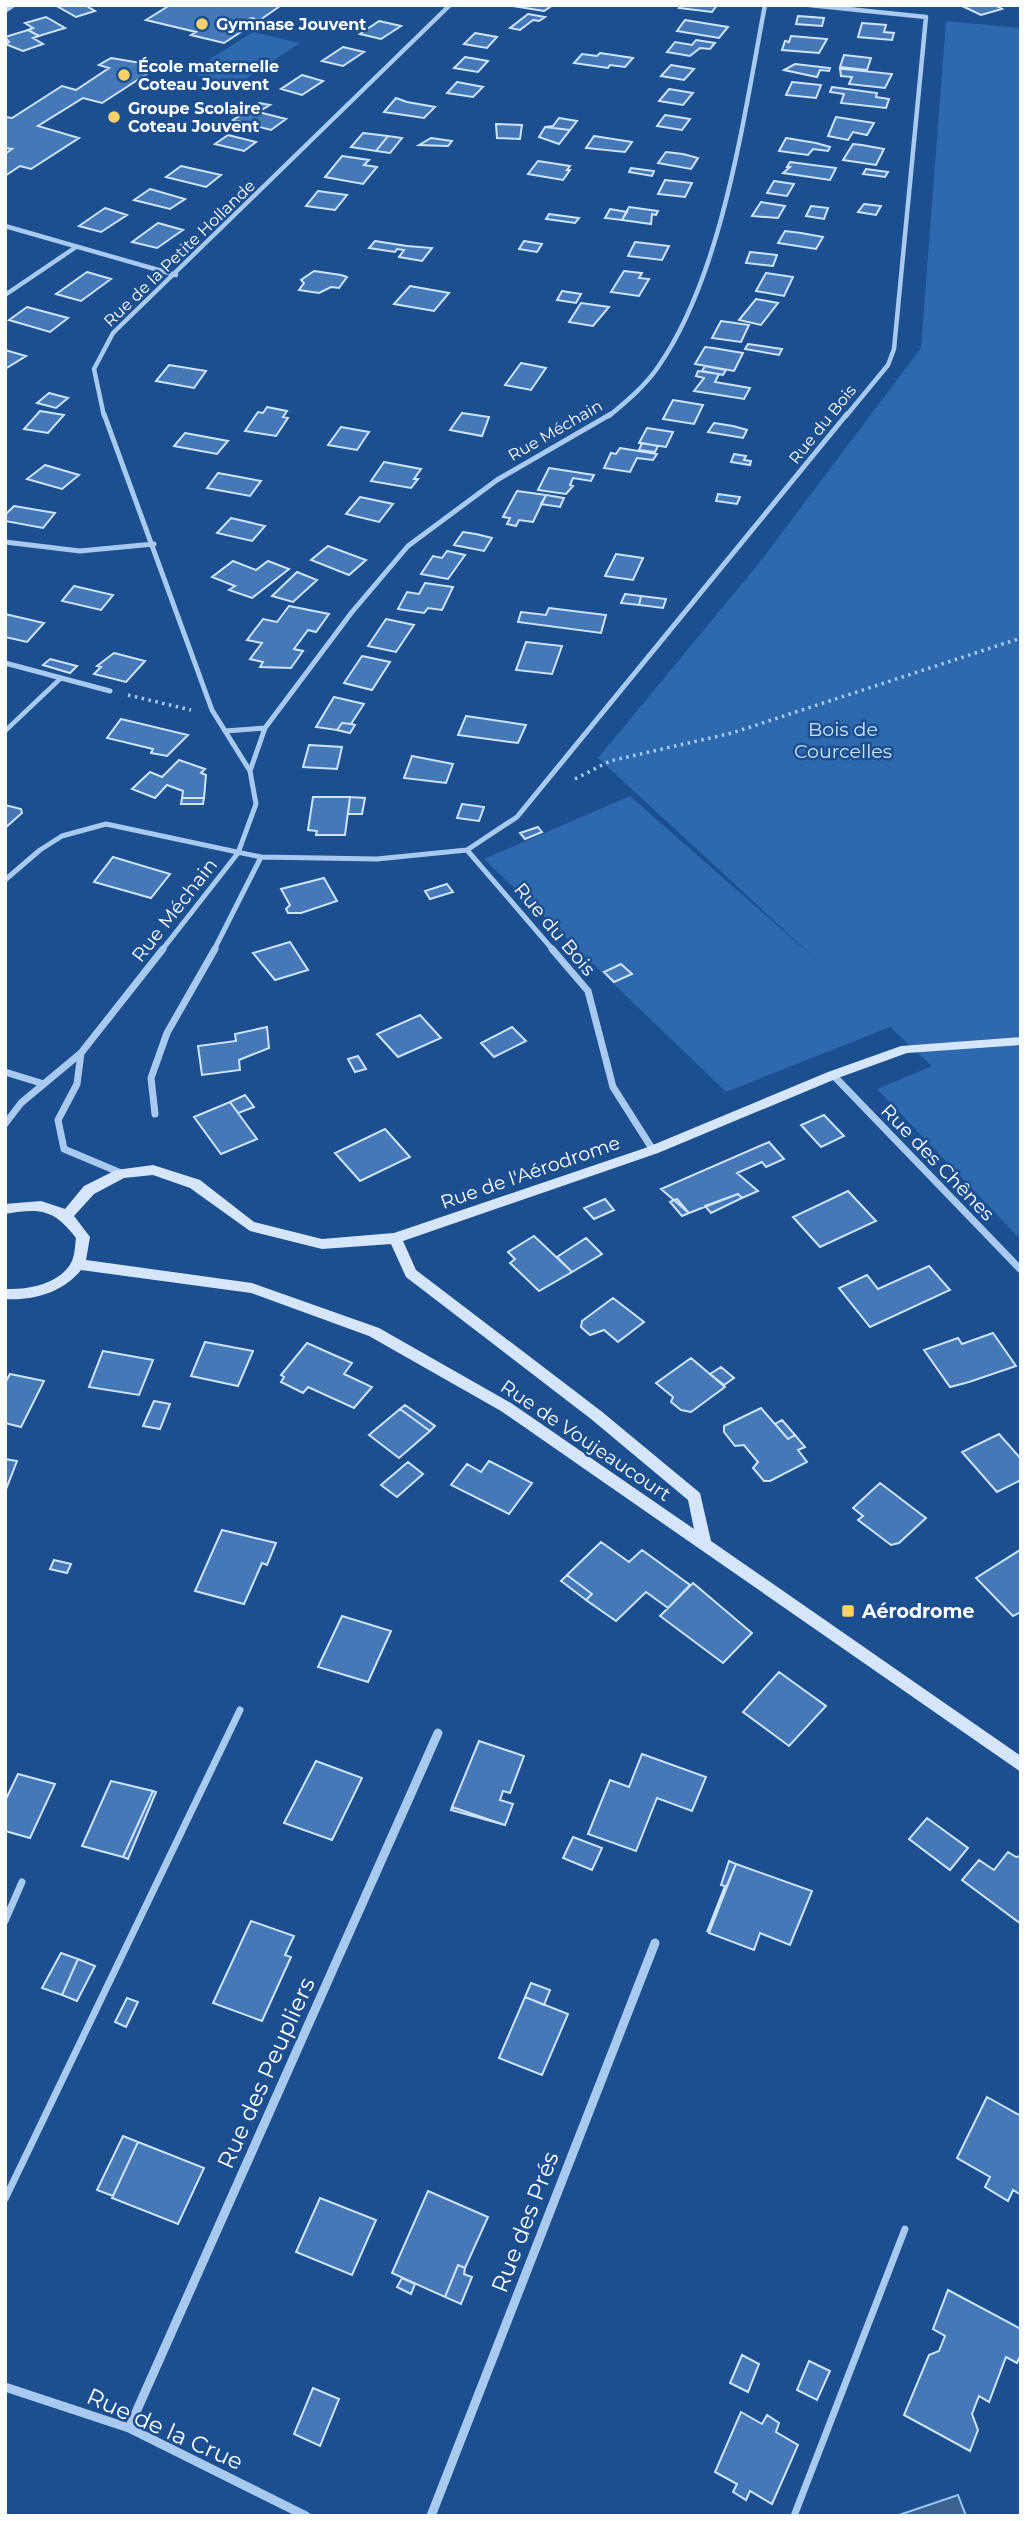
<svg xmlns="http://www.w3.org/2000/svg" width="1026" height="2521" font-family="Montserrat,sans-serif">
<style>
.green{fill:#2e69ad}
.water{fill:#3c6290;stroke:#9cc4f0;stroke-width:2}
.building{fill:#4478b7;stroke:#cfe3fa;stroke-width:2}
.lines{fill:none;stroke-linecap:round;stroke-linejoin:round}
.path{stroke:#a9c9ee;stroke-width:3.5;stroke-dasharray:2.5 4.5;stroke-linecap:butt}
.lane-far1{stroke:#a9c9ee;stroke-width:4.5}
.lane{stroke:#a9c9ee;stroke-width:7}
.street-far3{stroke:#a9c9ee;stroke-width:4.5}
.street-far2{stroke:#a9c9ee;stroke-width:5}
.street-far1{stroke:#a9c9ee;stroke-width:7}
.street{stroke:#a9c9ee;stroke-width:9}
.secondary{fill:#d6e6fa;fill-rule:evenodd}
.poi-dot{fill:#ffd166;stroke:#1b4f8f;stroke-width:2.5}
.labels{text-anchor:middle;stroke-width:5;stroke-linejoin:round;paint-order:stroke}
.far-poi-label{font-size:16px;font-weight:bold;fill:#fff;stroke:#1b4f8f;text-anchor:start}
.far-street-label{font-size:16px;fill:#fff;stroke:#1b4f8f}
.park-label{font-size:19px;fill:#cfe3fa;stroke:#1b4f8f}
.street-label{font-size:19px;fill:#fff;stroke:#1b4f8f}
.poi-label{font-size:19px;font-weight:bold;fill:#fff;stroke:#1b4f8f;text-anchor:start}
.near-street-label{font-size:23px;fill:#fff;stroke:#1b4f8f}
</style>
<rect width="100%" height="100%" fill="#1b4f8f"/>
<path class="green" d="M946 21 1021 28V1240L877 1089 932 1066 890 1027 726 1092 484 859 630 796 820 963 598 758 760 562 921 348Z
M253 32 300 43 236 85 188 73Z"/>
<path class="water" d="M958 2495 966 2516H896Z"/>
<path class="building" d="M55 5H85L95 11 76 17Z
M170 5H276L280 6 260 20 251 18 236 28 244 30 224 43 191 35 196 32 146 20Z
M507 5H553L544 11Z
M681 5H717L712 12 679 8Z
M960 5H995L1002 9 981 15Z
M528 14 545 17 539 21 533 20 520 30 510 28Z
M798 16 824 18 822 26 796 24Z
M46 17 65 28 39 36 28 30 33 28 25 23Z
M251 18 260 20 244 30 236 28Z
M685 20 728 27 719 38 677 31Z
M379 21 401 26 381 39 360 34Z
M862 23 886 25 884 32 894 33 892 40 858 37Z
M28 30 39 36 33 38 43 44 23 51 5 44 9 42 5 37Z
M475 33 497 37 487 48 464 44Z
M791 36 827 39 819 53 782 50 785 41 789 42Z
M696 40 715 43 710 49 700 48 690 56 667 52 675 42 692 45Z
M343 47 364 52 343 66 322 61Z
M600 53 633 58 625 67 610 65 608 68 574 63 582 54 597 56Z
M844 55 871 58 867 70 840 67Z
M465 57 488 61 478 72 454 68Z
M111 58 159 66 102 103 83 98 38 126 79 138 31 169 20 166 5 176V154L12 149 5 148V117L12 118 62 86 76 90 109 68 99 65Z
M795 64 830 68 829 71 820 70 817 77 784 70Z
M671 65 694 69 684 80 661 76Z
M840 69H844L892 74 885 88 849 84 852 77 841 76Z
M302 75 323 81 302 95 281 89Z
M457 82 483 87 473 97 447 93Z
M792 82 821 85 816 98 786 95Z
M832 87 877 93 876 97 889 99 886 108 841 103 844 94 830 92Z
M669 89 693 93 683 105 659 101Z
M396 98 407 102 435 107 424 118 384 112Z
M259 103 270 105 258 112 286 119 271 130 233 120Z
M665 115 690 119 682 130 657 126Z
M836 117 874 123 867 135 853 132 848 140 828 136Z
M559 118 577 121 570 130 545 127 553 126Z
M496 124 522 125 520 139 497 138Z
M545 127 570 130 559 144 539 137Z
M363 133 388 136 376 151 351 147Z
M228 135 256 142 244 151 215 144Z
M388 136 402 138 390 153 376 151Z
M594 136 632 142 625 152 586 148Z
M431 138 452 141 448 146 419 145Z
M786 138 816 143 830 147 828 151 813 149 808 155 779 151Z
M853 144 862 145 884 149 876 165 843 160Z
M666 152 683 154 698 158 691 169 658 163Z
M342 156 369 160 364 165 377 167 363 184 325 177Z
M538 161 570 166 567 170H570L563 180 528 174Z
M790 162 836 168 830 180 783 173 790 167H787Z
M181 166 221 175 206 187 166 177Z
M631 168 638 169 654 171 652 176 629 172Z
M866 169 888 172 885 177 863 174Z
M665 180 692 183 685 197 658 194Z
M774 181 794 184 787 196 767 193Z
M150 189 185 199 170 209 134 200Z
M318 191 347 195 335 210 306 206Z
M761 202 785 206 778 218 752 216Z
M864 204 881 206 876 215 858 212Z
M811 206 828 208 824 219 806 216Z
M629 207 658 211 656 215 652 214 651 224 622 220Z
M105 208 127 215 101 232 79 226Z
M610 209 627 212 622 220 605 218Z
M549 214 579 218 575 223 546 219Z
M158 223 183 230 157 248 132 242Z
M785 231 801 233 823 237 816 249 778 243Z
M375 241 407 246 432 248 422 261 399 257 404 250 397 249 395 252 369 248Z
M524 241 542 244 537 252 519 249Z
M635 242 669 246 662 260 628 256Z
M750 252 777 255 773 266 746 263Z
M314 271 341 275 347 277 339 288 331 287 319 293 299 290 304 283 301 280Z
M624 271 642 273 639 278 649 279 639 296 611 292Z
M87 272 111 279 81 301 56 294Z
M766 273 793 277 784 296 756 291Z
M410 286 449 293 434 311 394 304Z
M562 291 581 294 576 303 557 300Z
M756 299 778 303 761 325 739 320Z
M581 303 609 307 593 326 569 322Z
M27 307 68 318 50 332 9 320Z
M721 321 749 325 741 342 712 338Z
M748 344 782 349 779 355 745 349Z
M705 347 713 348 743 353 734 371 695 364Z
M5 350 26 356 5 369Z
M521 363 546 368 531 390 505 385Z
M169 365 206 371 194 388 156 381Z
M705 366 726 370 723 375 702 371Z
M698 371 719 374 715 382 750 388 744 399 694 391 704 378 696 376Z
M49 393 68 398 56 408 37 403Z
M673 400 703 405 694 424 663 419Z
M267 407 287 411 283 417 288 418 276 436 245 431 258 412 263 413Z
M40 411 64 415 48 433 24 429Z
M462 413 489 417 482 436 450 430Z
M714 423 733 426 747 430 743 438 708 432Z
M341 427 369 432 357 450 328 445Z
M647 428 673 432 666 447 639 443Z
M185 433 228 441 217 454 174 446Z
M642 443 658 446 655 452 639 450Z
M620 448 657 454 653 460 637 458 630 472 604 468 611 453 616 454Z
M734 454 746 456 744 460 751 461 750 465 731 462Z
M384 462 421 469 414 479H418L411 488 371 481Z
M45 465 79 475 62 489 27 479Z
M549 468 594 475 591 481 573 478 570 485 573 486 566 494 538 490Z
M218 473 261 481 250 496 207 488Z
M517 491 546 495 533 522 519 520 516 526 507 524 510 518 503 517Z
M718 494 740 497 737 504 716 501Z
M546 495 564 498 560 507 541 504Z
M360 497 393 504 379 522 346 514Z
M14 506 55 513 43 528 5 521V515Z
M231 518 265 526 252 541 217 533Z
M463 532 476 534 492 538 484 551 454 545Z
M328 546 366 560 349 575 311 560Z
M447 551 465 555 448 579 421 574 433 556 442 558Z
M616 554 643 558 633 580 605 576Z
M233 561 256 570 268 561 289 569 252 598 229 590 235 586 212 577Z
M297 572 317 580 293 602 272 596Z
M425 583 453 587 442 610 428 608 424 613 398 609 407 592 419 594Z
M74 586 113 595 101 610 62 601Z
M625 594 641 596 639 605 621 603Z
M641 596 666 599 663 608 639 605Z
M289 606 329 614 316 632 308 630 294 649 303 651 291 668 260 667 263 662 250 659 262 643 247 640 263 619 277 622Z
M549 608 606 615 601 633 518 622 521 612 546 615Z
M5 614 44 623 27 642 5 637Z
M386 619 414 625 396 652 368 646Z
M526 642 562 646 552 674 516 670Z
M114 653 145 661 126 682 94 674 101 667 97 666Z
M362 656 390 662 372 690 344 683Z
M50 659 77 666 70 673 43 665Z
M334 697 364 704 351 724 342 723 337 730 316 727Z
M466 716 526 725 518 743 458 735Z
M121 719 188 735 167 756 151 753 153 749 107 738Z
M342 723 351 724 355 725 350 733 337 730Z
M309 745 342 747 337 769 303 767Z
M412 756 453 764 446 783 404 778Z
M179 760 205 769 201 773 206 775 204 798H182L183 791 167 785 155 798 132 789 150 772 162 777Z
M313 797H350L345 835H316L317 831 308 830Z
M350 797 365 798 362 814H348Z
M182 798H204L203 804H181Z
M462 804 484 807 479 821 457 818Z
M5 805 21 809 22 813 5 828Z
M538 827 542 832 525 839 520 833Z
M113 857 170 874 151 898 94 882Z
M324 878 337 901 301 913H288L286 909 290 905 281 889Z
M447 884 453 892 430 899 425 891Z
M290 942 308 970 275 980 253 953Z
M621 964 632 974 614 982 604 972Z
M420 1015 441 1038 398 1057 377 1034Z
M267 1027 269 1048 239 1060 240 1070 202 1075 198 1046 236 1041 235 1034Z
M512 1027 526 1041 494 1057 481 1043Z
M358 1056 366 1069 355 1072 348 1059Z
M245 1095 254 1107 238 1113 230 1102Z
M230 1102 257 1139 221 1154 194 1117Z
M824 1115 844 1136 821 1147 801 1125Z
M385 1129 410 1157 360 1181 335 1153Z
M769 1142 784 1159 766 1167 762 1162 737 1173 758 1191 742 1198 738 1194 689 1213 661 1189Z
M848 1191 876 1221 820 1247 793 1217Z
M738 1194 742 1198 711 1213 705 1206Z
M605 1199 614 1210 594 1219 584 1208Z
M677 1199 689 1213 682 1216 670 1202Z
M534 1236 572 1272 539 1291 510 1263 515 1259 508 1252Z
M586 1238 602 1254 572 1272 557 1257Z
M929 1266 950 1290 870 1327 839 1288 867 1275 878 1289Z
M613 1298 644 1322 618 1342 604 1330 590 1335 581 1327 582 1321Z
M993 1333 1016 1366 969 1382 950 1387 924 1350 958 1338 962 1344Z
M205 1342 253 1351 238 1386 191 1376Z
M307 1343 352 1363 344 1374 372 1387 354 1408 308 1387 303 1393 281 1382 284 1377 281 1375Z
M103 1351 153 1360 139 1395 89 1387Z
M691 1358 725 1387 691 1412 681 1410 671 1402 673 1397 656 1383Z
M721 1367 734 1378 724 1385 710 1374Z
M10 1374 44 1381 21 1427 5 1423V1383Z
M154 1401 170 1404 160 1429 143 1426Z
M405 1405 435 1426 430 1431 400 1409Z
M761 1408 788 1439 795 1435 805 1447 798 1450 807 1462 770 1481H764L753 1468 758 1462 744 1445 735 1446 724 1432V1426Z
M400 1409 430 1431 399 1458 369 1435Z
M782 1420 795 1435 788 1439 775 1424Z
M999 1434 1021 1459V1480L997 1492 962 1452Z
M5 1459 17 1461 5 1492Z
M489 1461 532 1483 509 1514 451 1485 467 1464 481 1472Z
M408 1462 423 1474 397 1497 381 1485Z
M880 1483 926 1518 899 1543 891 1545 858 1520 863 1516 853 1508Z
M222 1530 276 1543 267 1565 262 1563 244 1604 195 1591Z
M601 1542 629 1562 642 1550 690 1585 668 1608 646 1592 616 1621 586 1600 592 1594 567 1575Z
M1020 1550 1021 1612 1013 1616 976 1578Z
M54 1560 71 1564 67 1573 50 1569Z
M567 1575 592 1594 586 1600 561 1581Z
M693 1583 752 1633 723 1663 660 1616Z
M342 1616 391 1631 368 1682 318 1667Z
M779 1672 826 1706 789 1746 743 1712Z
M479 1741 524 1756 510 1793 503 1791 500 1800 513 1804 505 1825 452 1807Z
M642 1754 706 1777 692 1811 657 1798 636 1851 588 1834 610 1780 629 1787Z
M316 1761 362 1778 332 1840 284 1823Z
M18 1774 55 1784 30 1838 5 1831V1801Z
M111 1781 153 1791 123 1857 82 1846Z
M153 1791 156 1792 128 1859 123 1857Z
M452 1807 505 1825 451 1810Z
M927 1818 968 1848 950 1870 909 1839Z
M573 1837 602 1848 592 1870 563 1858Z
M1008 1852 1016 1857 1021 1856V1924L962 1880 979 1860 994 1870Z
M729 1861 736 1864 707 1932 725 1886 721 1885Z
M736 1864 812 1891 790 1945 760 1933 754 1950 709 1933Z
M251 1921 294 1936 285 1955 291 1957 262 2021 213 2003Z
M61 1953 78 1959 62 1995 42 1988Z
M78 1959 95 1966 77 2001 62 1995Z
M531 1983 550 1990 544 2005 525 1997Z
M525 1997 568 2014 542 2075 499 2058Z
M127 1998 138 2002 126 2027 115 2022Z
M987 2097 1021 2116V2195L1013 2190 1008 2201 985 2187 990 2177 957 2158Z
M123 2136 138 2142 113 2196 97 2190Z
M138 2142 204 2168 178 2224 112 2198Z
M428 2191 488 2217 465 2268 458 2265 445 2297 392 2273Z
M320 2198 376 2220 352 2275 296 2252Z
M458 2265 465 2268 464 2274 472 2277 461 2304 445 2297Z
M402 2278 415 2284 411 2294 397 2287Z
M948 2290 1021 2329V2354L1017 2363 1006 2357 989 2402 979 2396 972 2414 978 2430 970 2451 904 2415 929 2355 939 2351 945 2336 933 2329Z
M742 2355 759 2364 748 2392 730 2383Z
M809 2361 830 2371 817 2400 797 2390Z
M313 2388 339 2399 320 2446 294 2434Z
M741 2412 762 2424 767 2415 779 2423 776 2432 798 2445 772 2504 750 2491 746 2500 733 2492 737 2484 715 2472Z"/>
<g class="lines">
<path class="path" d="M128 695 191 710
M575 779 610 761 732 733 1021 638"/>
<path class="lane-far1" d="M5 731 61 678"/>
<path class="lane" d="M5 1921 22 1882
M5 2199 240 1710
M794 2516 905 2229"/>
<path class="street-far3" d="M809 5 926 17 894 349 888 365 846 416
M5 11 14 5
M5 226 176 275
M5 295 76 247
M104 416 94 369 113 333 450 5
M609 416C627 401 645 386 658 367 723 274 744 115 765 5"/>
<path class="street-far2" d="M104 414 212 710 250 771 256 804 238 853 162 950
M5 542 80 551 154 544
M5 663 110 691
M265 728 352 612 408 546 497 480 611 414
M225 731 265 728 250 771
M467 850 553 950
M5 880 40 850 62 836 106 824 261 857 377 859 467 850 517 817 847 414
M214 950 261 857"/>
<path class="street-far1" d="M552 949 588 991 613 1087 653 1150
M81 1053 77 1084 58 1120 64 1149 121 1173
M5 1072 44 1084
M833 1075 1021 1270
M155 1114 151 1078 167 1033 215 949
M5 1124 21 1103 81 1053 163 949"/>
<path class="street" d="M5 2387 129 2428 306 2516
M129 2428 438 1733
M431 2516 655 1943"/>
<path class="secondary" d="M1021 1037V1045L907 1053 838 1078 658 1153 403 1241 416 1270 601 1411 700 1493 711 1541 1021 1756V1772L501 1411 369 1336 251 1293 81 1270C63 1292 34 1301 5 1299V1289C28 1290 61 1284 72 1261 75 1254 75 1245 76 1238 54 1209 40 1208 5 1214V1204L41 1201 65 1209 84 1186 116 1170 153 1165 200 1180 254 1222 322 1239 394 1233 648 1147 828 1072 901 1046ZM153 1175 190 1188 250 1231 322 1249 391 1244 406 1277 591 1419 688 1500 694 1529 511 1403 379 1328 252 1283 86 1260 90 1237 74 1216 94 1194 124 1178Z"/>
</g>
<g class="poi-dot">
<circle cx="202" cy="24" r="7"/>
<circle cx="124" cy="75" r="7"/>
<circle cx="114" cy="117" r="7"/>
<rect x="841" y="1604" width="14" height="14" rx="3.5"/>
</g>
<g class="labels">
<g class="far-poi-label">
<text x="216" y="30">Gymnase Jouvent</text>
<text x="138" y="72">École maternelle<tspan x="138" dy="18">Coteau Jouvent</tspan></text>
<text x="128" y="114">Groupe Scolaire<tspan x="128" dy="18">Coteau Jouvent</tspan></text>
</g>
<g class="far-street-label">
<text transform="translate(179 253) rotate(-44)" y="6">Rue de la Petite Hollande</text>
<text transform="translate(822 424) rotate(-51)" y="6">Rue du Bois</text>
<text transform="translate(555 430) rotate(-30)" y="6">Rue Méchain</text>
</g>
<g class="park-label">
<text x="843" y="736">Bois de<tspan x="843" dy="22">Courcelles</tspan></text>
</g>
<g class="street-label">
<text transform="translate(174 910) rotate(-52)" y="7">Rue Méchain</text>
<text transform="translate(555 929) rotate(50)" y="7">Rue du Bois</text>
<text transform="translate(938 1162) rotate(46)" y="7">Rue des Chênes</text>
<text transform="translate(530 1172) rotate(-19)" y="7">Rue de l'Aérodrome</text>
<text transform="translate(586 1440) rotate(34)" y="7">Rue de Voujeaucourt</text>
</g>
<g class="poi-label">
<text x="862" y="1618">Aérodrome</text>
</g>
<g class="near-street-label">
<text transform="translate(266 2073) rotate(-66)" y="8">Rue des Peupliers</text>
<text transform="translate(525 2222) rotate(-69)" y="8">Rue des Prés</text>
<text transform="translate(165 2429) rotate(24)" y="8">Rue de la Crue</text>
</g>
</g>
<rect width="1026" height="2521" fill="none" stroke="#ffffff" stroke-width="14"/>
</svg>
